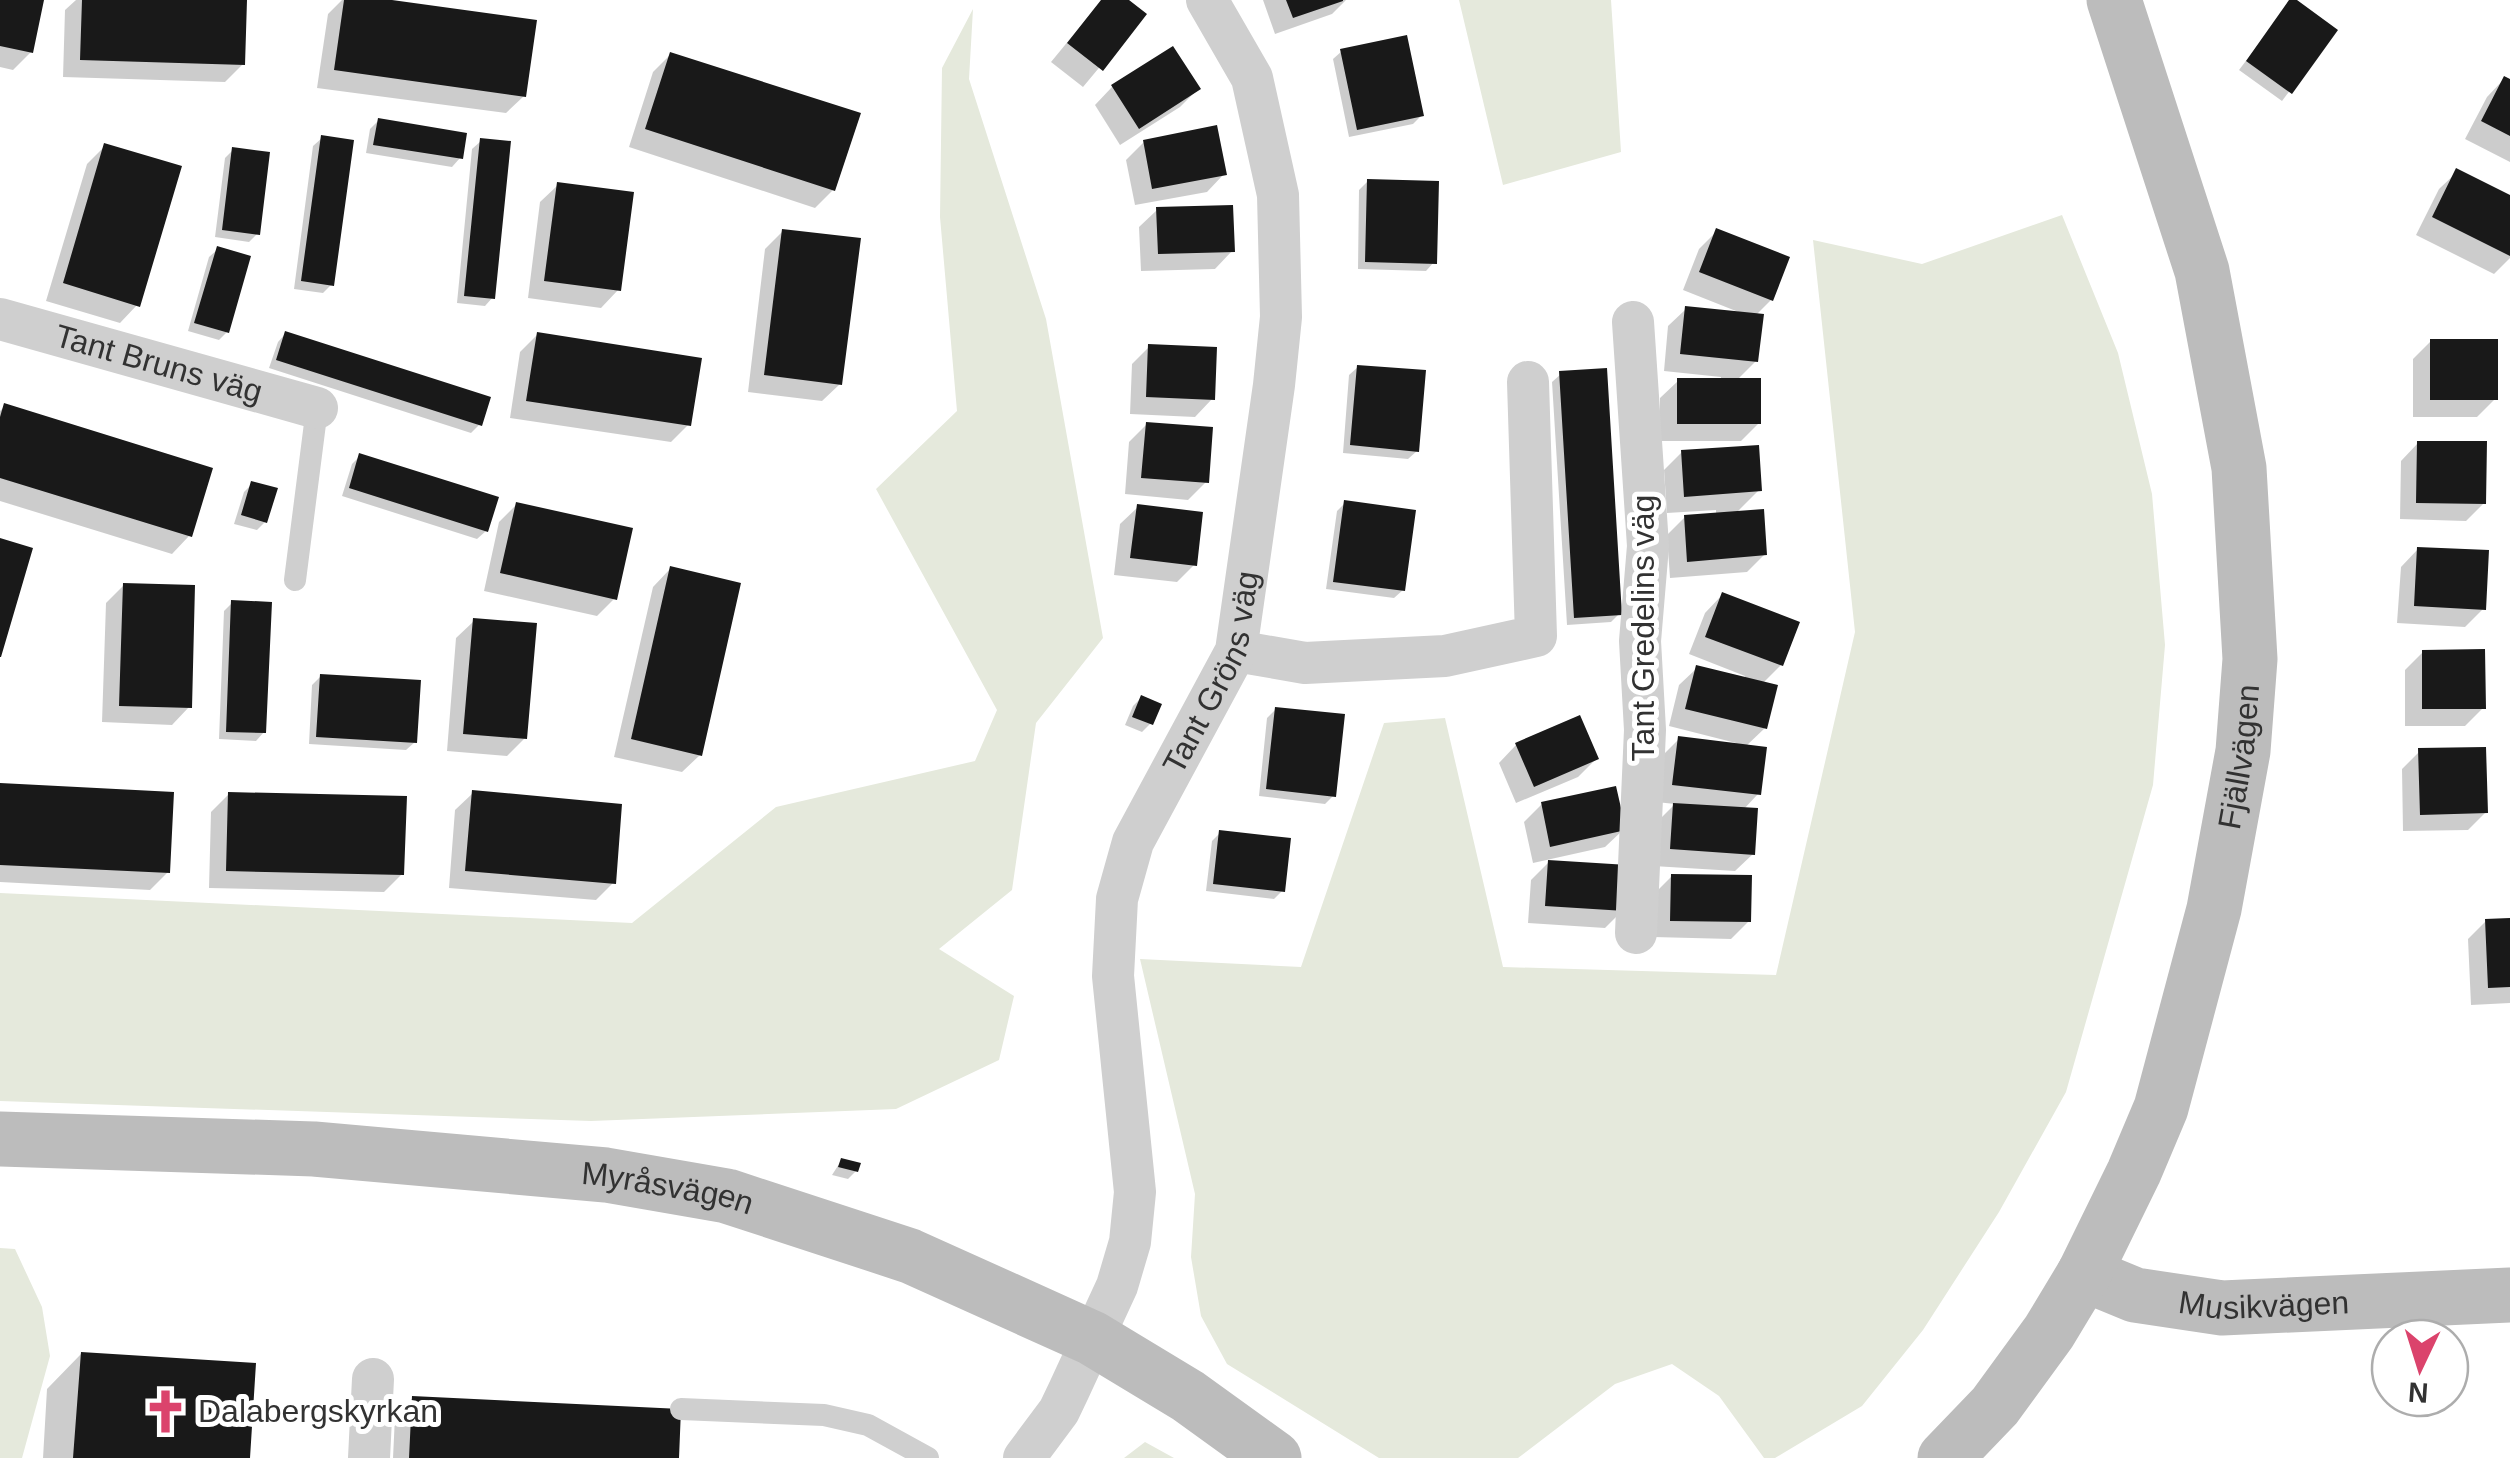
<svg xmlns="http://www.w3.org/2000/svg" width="2510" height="1458" font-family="Helvetica,sans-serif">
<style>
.green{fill:#e5e9dc}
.shadow{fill:#0003}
.building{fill:#191919}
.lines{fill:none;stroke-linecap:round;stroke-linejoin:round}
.lane{stroke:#cfcfcf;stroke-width:22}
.street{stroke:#cfcfcf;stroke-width:42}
.secondary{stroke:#bcbcbc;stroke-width:55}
.labels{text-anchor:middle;stroke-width:10;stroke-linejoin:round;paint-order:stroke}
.street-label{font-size:32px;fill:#323232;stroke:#fff}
.poi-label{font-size:32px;fill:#323232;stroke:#fff;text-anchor:start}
</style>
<rect width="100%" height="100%" fill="#fff"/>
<path class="green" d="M1459 0H1611L1621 152 1503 185Z
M973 9 969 79 1046 319 1103 638 1036 723 1012 890 939 949 1014 996 999 1060 896 1109 591 1121 0 1101V893L632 923 776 807 975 761 997 710 876 489 957 411 940 217 942 68Z
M2062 215 2118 353 2152 494 2165 645 2153 785 2066 1092 1999 1212 1923 1330 1862 1406 1775 1458H1764L1719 1396 1672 1364 1615 1384 1518 1458H1379L1227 1364 1201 1316 1191 1257 1195 1194 1140 959 1301 967 1384 723 1445 718 1503 967 1776 975 1855 632 1813 240 1922 264Z
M0 1248 15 1249 42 1307 50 1356 22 1458H0Z
M1145 1442 1174 1458H1124Z"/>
<path class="shadow" d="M0 0H41L31 52 13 70 0 67Z
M76 0H245L243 64 225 82 63 77 65 10Z
M342 0H374L524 96 506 113 317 88 328 14Z
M1102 0H1125L1143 15 1083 87 1051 62Z
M1263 0H1346L1332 14 1275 34Z
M2292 0 2335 30 2282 101 2239 70Z
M1173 49 1198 89 1180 107 1120 145 1095 105 1112 87Z
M1342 51 1421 116 1413 124 1349 137 1333 59Z
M671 54 833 190 815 208 629 147 653 72Z
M2504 79 2510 82V162L2465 139 2487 97Z
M378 121 460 158 452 167 366 153 370 129Z
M322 138 331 285 323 293 294 289 313 146Z
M481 141 493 297 485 306 457 303 472 149Z
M1144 142 1224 174 1207 192 1135 205 1126 160Z
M105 146 137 305 120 323 46 301 87 164Z
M233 150 258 233 249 242 215 237 225 158Z
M2457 172 2510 198V258L2494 274 2416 235 2439 189Z
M1368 181 1434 262 1426 271 1358 269 1359 190Z
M558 185 618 290 601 308 528 298 540 202Z
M1157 210 1232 251 1215 269 1141 271 1139 227Z
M783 231 840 384 822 401 748 392 765 249Z
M1717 231 1771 300 1755 316 1756 361 1736 381 1759 423 1741 441H1660V398L1678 381H1721V377L1664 371 1668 326 1686 309 1741 313 1683 290 1699 249Z
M218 249 227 332 219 340 188 331 209 257Z
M286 333 479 425 471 433 269 368 278 342Z
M538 334 688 425 671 442 510 418 520 352Z
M2431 341 2495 399 2477 417H2413V359Z
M1149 347 1212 399 1195 417 1130 414 1132 364Z
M1358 367 1417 451 1408 459 1343 453 1349 375Z
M1561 374 1619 614 1611 622 1567 625 1552 382Z
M5 406 189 536 172 554 0 501V411Z
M1147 424 1206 482 1188 500 1125 494 1129 442Z
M2418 443 2484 503 2466 521 2400 519 2401 461Z
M1682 452 1759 490 1736 513 1765 554 1747 572 1670 578 1667 535 1685 517 1716 515V510L1667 513 1664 470Z
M360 456 486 531 477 539 342 496 352 464Z
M252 484 265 522 257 530 234 524 244 492Z
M1345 503 1403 590 1394 598 1326 589 1337 511Z
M517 504 614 599 597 616 484 591 499 522Z
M1138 507 1194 565 1177 582 1114 575 1120 524Z
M2418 549 2483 609 2465 627 2397 623 2401 567Z
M670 569 700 755 682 772 614 757 653 587Z
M124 585 189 707 172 725 102 722 106 603Z
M1722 595 1781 665 1762 684 1765 728 1745 747 1758 794 1743 810 1753 854 1735 871 1653 866 1656 823 1675 804 1656 802 1661 757 1679 739 1736 746V743L1669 726 1679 685 1697 668 1744 679 1745 676 1689 654 1705 613Z
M232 603 264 732 256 741 219 739 224 611Z
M474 621 525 738 507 756 447 751 456 638Z
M2423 652 2483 708 2465 726H2405V670Z
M321 676 415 742 406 750 309 744 312 685Z
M1141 698 1150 724 1142 732 1125 725 1133 706Z
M1276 709 1334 795 1325 804 1259 796 1267 718Z
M1516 745 1596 759 1578 777 1516 803 1499 763Z
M2420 751 2486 812 2468 830 2403 831 2402 769Z
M0 786 168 872 150 890 0 882Z
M473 793 613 883 596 900 449 888 455 810Z
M229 794 402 874 384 892 209 888 211 812Z
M1542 804 1623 830 1605 847 1533 863 1524 822Z
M1220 833 1283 890 1274 899 1206 891 1212 841Z
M1549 862 1623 910 1605 928 1528 923 1531 880Z
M1672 876 1749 921 1731 939 1653 937 1654 894Z
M2510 920V1003L2471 1005 2468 939 2486 921Z
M841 1161 856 1171 848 1179 832 1175Z
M81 1354 247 1458H43L47 1389Z
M413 1398 676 1458H393L395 1416Z"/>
<path class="building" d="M0 0H44L33 53 0 46Z
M82 0H247L245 65 80 60Z
M344 0H392L537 20 526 97 334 70Z
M1101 0H1129L1147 14 1103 71 1067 43Z
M1286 0H1343V1L1293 18Z
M2289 0H2297L2338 30 2292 94 2246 61Z
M1407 35 1424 116 1357 130 1340 49Z
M1173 46 1201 89 1139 129 1111 85Z
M670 52 861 113 835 191 645 129Z
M2504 76 2510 79V136L2481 121Z
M378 118 467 133 463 159 373 145Z
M1217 125 1227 175 1152 189 1143 140Z
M321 135 354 140 334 286 301 281Z
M480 138 511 141 495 299 464 296Z
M104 143 182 166 140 307 63 283Z
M232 147 270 152 260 235 222 230Z
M2456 168 2510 195V256L2432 217Z
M1367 179 1439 181 1437 264 1365 262Z
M557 182 634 192 621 291 544 281Z
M1233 205 1235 252 1158 254 1156 207Z
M1716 228 1790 257 1773 301 1699 272Z
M782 229 861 238 842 385 764 375Z
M217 246 251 256 229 333 194 323Z
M1685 306 1764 314 1758 362 1680 354Z
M285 331 491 397 482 426 276 360Z
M537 332 702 358 691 426 526 401Z
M2430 339H2498V400H2430Z
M1148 344 1217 347 1215 400 1146 397Z
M1357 365 1426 370 1419 452 1350 445Z
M1607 368 1622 615 1574 618 1559 371Z
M1677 378H1761V424H1677Z
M4 403 213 468 192 537 0 478V417Z
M1146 422 1213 427 1209 483 1141 478Z
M2417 441H2487L2486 504 2416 503Z
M1759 445 1762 491 1684 497 1681 450Z
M359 453 499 497 488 532 349 488Z
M251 481 278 488 267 523 241 515Z
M1344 500 1416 510 1405 591 1333 582Z
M516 502 633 528 617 600 500 573Z
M1137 504 1203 512 1197 566 1130 558Z
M1764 509 1767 555 1687 562 1684 515Z
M0 538 33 548 1 657H0Z
M2417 547 2489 550 2486 610 2414 606Z
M670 566 741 583 702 756 631 739Z
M123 583 195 585 192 708 119 706Z
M1722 592 1800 622 1783 666 1705 637Z
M231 600 272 602 266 733 226 732Z
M473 618 537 623 527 739 463 734Z
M2485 649 2486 709H2422V650Z
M1696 665 1778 685 1767 729 1685 709Z
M320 674 421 680 417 743 316 737Z
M1141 695 1162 704 1153 725 1132 717Z
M1275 707 1345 714 1336 797 1266 789Z
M1580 715 1599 759 1534 787 1515 743Z
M1678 736 1767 747 1761 795 1672 785Z
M2486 747 2488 813 2420 815 2418 748Z
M0 783 174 792 170 873 0 865Z
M1616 786 1626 830 1550 847 1541 802Z
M472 790 622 804 616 884 465 871Z
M228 792 407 796 404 875 226 871Z
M1673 803 1758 808 1755 855 1670 849Z
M1219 830 1291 838 1285 892 1213 884Z
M1548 860 1628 865 1625 911 1545 906Z
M1671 874 1752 875 1751 922 1670 921Z
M2510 918V987L2488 988 2485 919Z
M841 1158 861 1163 858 1172 838 1167Z
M81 1352 256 1363 250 1458H73Z
M412 1396 681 1409 679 1458H409Z"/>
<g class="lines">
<path class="lane" d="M295 580 317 408
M681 1409 824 1415 868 1425 928 1458"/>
<g class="street">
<path id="s1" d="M0 319 317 408"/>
<path d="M1633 322 1648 546 1640 641 1645 730 1636 933"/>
<path d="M1236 651 1305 663 1445 656 1536 636 1528 382"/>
<path d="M369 1458 373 1379"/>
<path id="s2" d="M1024 1458 1059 1411 1069 1390 1117 1286 1130 1242 1135 1192 1113 976 1117 899 1133 842 1236 651 1274 385 1281 317 1278 195 1252 78 1207 0"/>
</g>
<g class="secondary">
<path id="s3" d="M0 1139 314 1149 606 1175 727 1196 910 1256 1092 1338 1188 1396 1274 1458"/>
<path id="s4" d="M2084 1274 2135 1295 2222 1308 2510 1295"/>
<path id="s5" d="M1945 1458 1995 1406 2049 1332 2084 1274 2134 1172 2161 1108 2214 909 2243 751 2250 659 2239 468 2202 271 2114 0"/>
</g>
</g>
<defs>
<symbol id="church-bare" viewBox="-9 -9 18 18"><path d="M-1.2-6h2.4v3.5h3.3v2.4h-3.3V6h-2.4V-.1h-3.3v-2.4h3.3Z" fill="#db436c" stroke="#fff" stroke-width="2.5" paint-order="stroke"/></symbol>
</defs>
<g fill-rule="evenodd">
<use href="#church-bare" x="134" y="1380" width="63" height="63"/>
</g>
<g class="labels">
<g class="street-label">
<text dy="11" stroke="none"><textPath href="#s1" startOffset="165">Tant Bruns väg</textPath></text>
<text transform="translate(1643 628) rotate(-90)" y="11">Tant Gredelins väg</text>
<text dy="11" stroke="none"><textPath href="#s2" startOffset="835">Tant Gröns väg</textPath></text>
<text dy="11" stroke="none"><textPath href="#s5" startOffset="775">Fjällvägen</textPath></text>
<text dy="11" stroke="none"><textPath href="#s3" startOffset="670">Myråsvägen</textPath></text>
<text dy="11" stroke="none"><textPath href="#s4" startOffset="185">Musikvägen</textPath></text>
</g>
<g class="poi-label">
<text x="198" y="1422">Dalabergskyrkan</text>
</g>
</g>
<g transform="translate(2420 1368) rotate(184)"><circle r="48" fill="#ffffff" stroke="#adadad" stroke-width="2.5"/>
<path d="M0-8L18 38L0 25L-18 38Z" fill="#db436c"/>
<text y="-15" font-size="28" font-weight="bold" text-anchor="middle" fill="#323232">N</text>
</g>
</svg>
